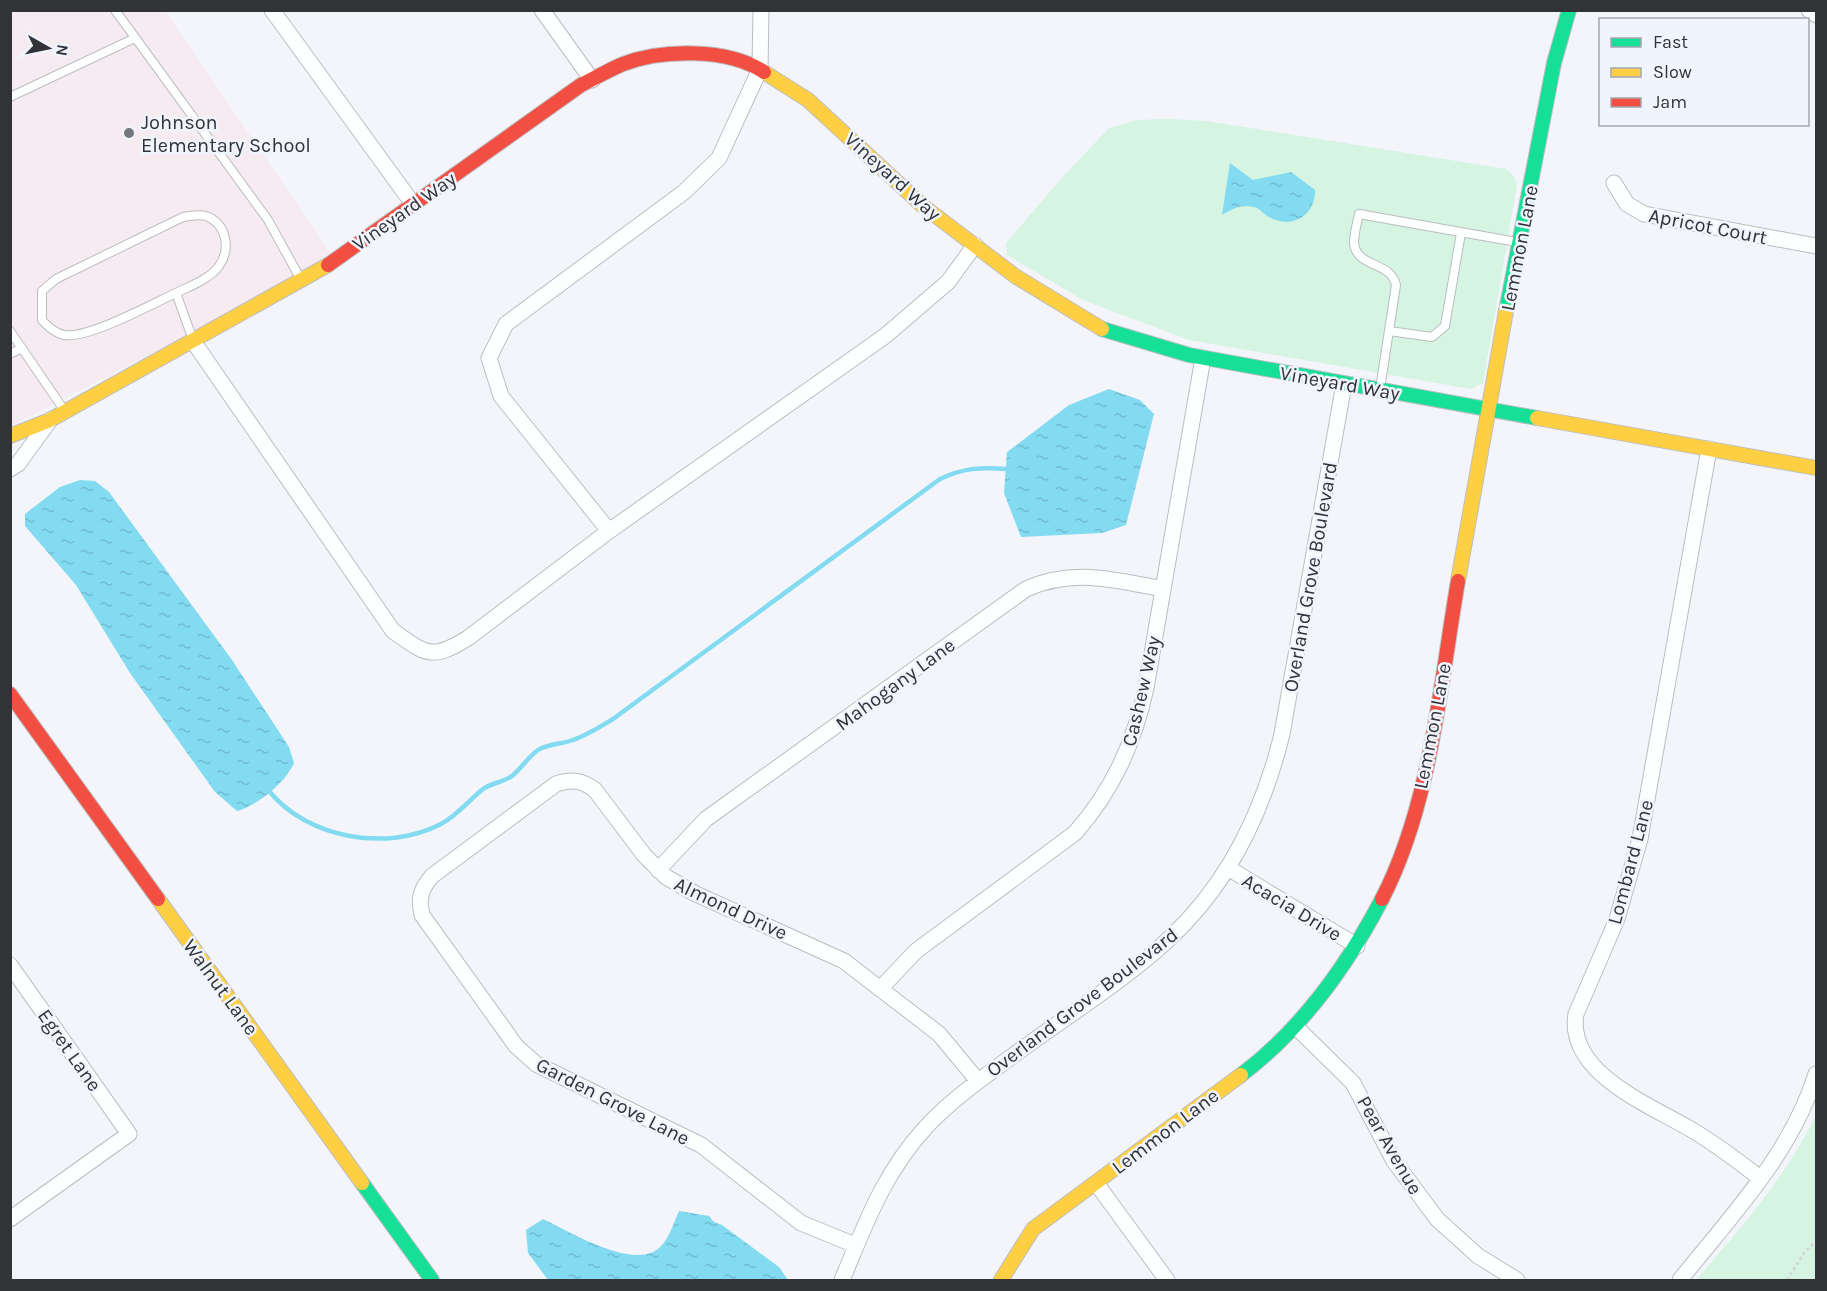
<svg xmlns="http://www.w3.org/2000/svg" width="1827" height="1291" font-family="Karla,sans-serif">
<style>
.education{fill:#f7ebf2}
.green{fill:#d5f4e2}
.water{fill:url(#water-ripples)}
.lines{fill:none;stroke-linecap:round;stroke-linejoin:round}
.stream{stroke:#82dbf1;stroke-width:4.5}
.lane-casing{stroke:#bcbdc1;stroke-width:10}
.street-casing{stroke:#bcbdc1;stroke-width:17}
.fast-casing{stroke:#bcbdc1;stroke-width:16}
.slow-casing{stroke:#bcbdc1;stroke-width:16}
.jam-casing{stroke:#bcbdc1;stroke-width:16}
.path{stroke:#d5d6d8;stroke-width:3;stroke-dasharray:3 3;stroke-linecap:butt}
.lane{stroke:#fdfefe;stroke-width:8}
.street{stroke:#fdfefe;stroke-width:15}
.fast{stroke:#16e098;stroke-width:14}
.slow{stroke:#ffcf43;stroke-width:14}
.jam{stroke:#f24e42;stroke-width:14}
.poi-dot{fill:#76777b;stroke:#f0f4fd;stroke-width:2}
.labels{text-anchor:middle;stroke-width:5;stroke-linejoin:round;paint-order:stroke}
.poi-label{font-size:20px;fill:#323337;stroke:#f0f4fd;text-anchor:start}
.street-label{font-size:20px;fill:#323337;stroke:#f0f4fd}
</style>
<defs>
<pattern id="water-ripples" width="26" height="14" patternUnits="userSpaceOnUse" patternTransform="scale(1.5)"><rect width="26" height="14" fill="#82dbf1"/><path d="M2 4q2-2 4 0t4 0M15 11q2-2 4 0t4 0" fill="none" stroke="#71bccf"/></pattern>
</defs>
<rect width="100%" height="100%" fill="#f3f5fa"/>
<path class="education" d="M11 11H165L332 255 244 306 11 426Z"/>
<path class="green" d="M1169 119 1207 121 1506 169 1514 176 1517 185 1483 383 1471 389 1189 340 1083 300 1007 255 1006 243 1061 179 1109 128 1137 120Z
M1816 1115V1280H1696C1741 1228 1786 1177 1816 1115Z"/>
<path class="water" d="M1230 163 1253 180 1291 172 1315 190C1316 215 1292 230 1269 217 1263 214 1260 208 1253 207 1240 204 1233 209 1222 215Z
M1109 389 1140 400 1154 414 1126 525 1102 533 1021 537 1004 493 1007 452 1069 405Z
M80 480 95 481 109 492 232 660 289 747 294 763C286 782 257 806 237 811L215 792 130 673 76 585 25 526V514L60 487Z
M679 1211 709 1216 714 1222 722 1225 779 1267 788 1280H548L528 1253 526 1230 543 1219C571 1232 638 1274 662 1245 670 1236 674 1222 679 1211Z"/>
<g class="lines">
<path class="stream" d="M269 791C308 839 387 852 441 824 458 815 468 801 483 789 491 783 504 782 512 776 521 769 528 757 538 750 547 744 562 744 573 740 588 735 600 727 613 719L940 479C963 468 981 467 1006 469"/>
<defs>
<path id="lane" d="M115 10 268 220 300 278
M10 97 135 38
M176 293C190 286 210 279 219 266 231 249 227 224 206 216 200 214 190 216 183 217L56 279 42 291V320C48 327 55 333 64 335 88 339 152 304 176 293L193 340
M10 331 64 410
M1389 331 1432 337 1445 326 1461 233
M10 354 22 348
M1380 389 1396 285C1391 261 1356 268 1354 243 1354 233 1357 223 1359 214L1517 242"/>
<path id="street" d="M272 10 413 204
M542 10 592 80
M1809 10 1816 15
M1614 183 1627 204 1644 214 1816 246
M193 341 393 631C426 654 431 661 468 638L609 531 885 336 948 282 975 245
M1709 449 1640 839 1617 919 1576 1014C1566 1073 1650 1105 1692 1130 1716 1144 1738 1161 1760 1178
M10 469 18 464 50 420
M609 531 501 396 489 358 506 324 684 192 719 158 760 69 761 10
M1228 868 1357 946
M658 870 706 819 1026 589C1074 568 1113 580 1163 589
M10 965 129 1134 10 1219
M880 989 916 951 1075 833C1113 790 1134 743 1146 688L1203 358
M1295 1026 1353 1083 1394 1161 1437 1219 1478 1256 1517 1280
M1096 1183 1167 1280
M855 1245 801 1223 701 1145 536 1064 516 1046 422 915C418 898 421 889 432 876L556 784C572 779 582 780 595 790L644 855 666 877 696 894 844 961 939 1034 978 1081
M842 1280C866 1223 883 1174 926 1127 955 1096 991 1072 1025 1047 1073 1012 1126 979 1170 938 1229 883 1263 812 1282 734L1344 384
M1680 1280C1731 1216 1791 1154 1816 1074"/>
<path id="fast" d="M1506 311 1554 63 1569 10
M1102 329 1189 355 1537 418
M1241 1075C1302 1029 1347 966 1382 899
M362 1183 432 1280"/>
<path id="slow" d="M764 72 808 100 923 206 1015 276 1102 329
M1537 418 1816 468
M10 436 50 420 328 265
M1458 581 1506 311
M158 899 362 1183
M1001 1280 1033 1229 1241 1075"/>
<path id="jam" d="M328 265 581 85C595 78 609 70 623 64 662 49 728 48 764 72
M10 694 158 899
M1382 899C1431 804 1440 685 1458 581"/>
</defs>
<use href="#lane" class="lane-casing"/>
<use href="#street" class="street-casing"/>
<use href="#fast" class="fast-casing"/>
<use href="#slow" class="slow-casing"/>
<use href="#jam" class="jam-casing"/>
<path class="path" d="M1787 1280 1804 1253 1816 1241"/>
<use href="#lane" class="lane"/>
<use href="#street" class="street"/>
<use href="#fast" class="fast"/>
<use href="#slow" class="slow"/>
<use href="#jam" class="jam"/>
</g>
<circle class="poi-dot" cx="129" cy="133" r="6"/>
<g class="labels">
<g class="poi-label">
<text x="141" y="129">Johnson<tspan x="141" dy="23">Elementary School</tspan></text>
</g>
<g class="street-label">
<text transform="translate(893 176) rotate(42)" y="7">Vineyard Way</text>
<text transform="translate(404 211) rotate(-35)" y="7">Vineyard Way</text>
<text transform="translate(1708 226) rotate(11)" y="7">Apricot Court</text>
<text transform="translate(1519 248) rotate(-79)" y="7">Lemmon Lane</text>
<text transform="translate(1340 383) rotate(10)" y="7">Vineyard Way</text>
<text transform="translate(1310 577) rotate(-80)" y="7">Overland Grove Boulevard</text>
<text transform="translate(895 684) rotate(-36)" y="7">Mahogany Lane</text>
<text transform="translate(1141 691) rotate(-77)" y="7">Cashew Way</text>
<text transform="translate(1432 726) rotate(-79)" y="7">Lemmon Lane</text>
<text transform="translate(1630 862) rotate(-75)" y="7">Lombard Lane</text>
<text transform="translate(1292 907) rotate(31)" y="7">Acacia Drive</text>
<text transform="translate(731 908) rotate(25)" y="7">Almond Drive</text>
<text transform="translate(221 987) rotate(54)" y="7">Walnut Lane</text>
<text transform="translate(1082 1002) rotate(-37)" y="7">Overland Grove Boulevard</text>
<text transform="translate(70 1050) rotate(55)" y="7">Egret Lane</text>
<text transform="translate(613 1101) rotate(27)" y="7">Garden Grove Lane</text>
<text transform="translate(1165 1131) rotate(-37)" y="7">Lemmon Lane</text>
<text transform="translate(1390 1145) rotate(60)" y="7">Pear Avenue</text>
</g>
</g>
<rect width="1827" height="1291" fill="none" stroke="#323337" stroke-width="24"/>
<rect x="1599" y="18" width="210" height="108" fill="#f0f4fd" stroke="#a4a7ae" stroke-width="1.5"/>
<rect x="1611" y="38" width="30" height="9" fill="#16e098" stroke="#a4a7ae" stroke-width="1.5"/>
<text x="1653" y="48" font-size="18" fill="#323337">Fast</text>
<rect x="1611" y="68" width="30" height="9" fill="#ffcf43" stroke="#a4a7ae" stroke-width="1.5"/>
<text x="1653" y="78" font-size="18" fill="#323337">Slow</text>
<rect x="1611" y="98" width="30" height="9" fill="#f24e42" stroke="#a4a7ae" stroke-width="1.5"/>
<text x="1653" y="108" font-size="18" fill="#323337">Jam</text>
<g transform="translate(48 48) rotate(99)" stroke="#f0f4fd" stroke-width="4.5" paint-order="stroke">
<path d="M0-4.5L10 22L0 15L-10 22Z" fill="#323337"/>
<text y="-9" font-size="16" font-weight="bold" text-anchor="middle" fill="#323337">N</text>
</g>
</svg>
